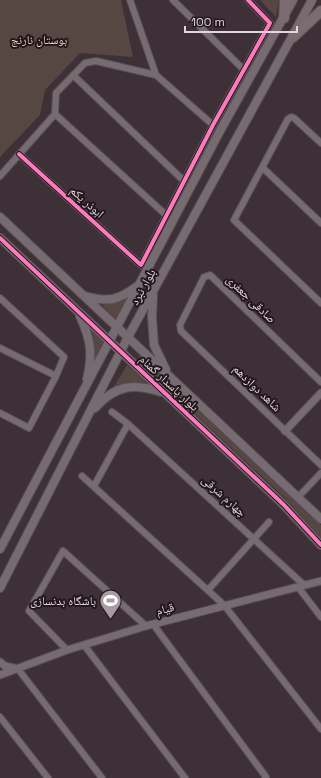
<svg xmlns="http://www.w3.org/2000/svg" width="321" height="778" font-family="'Space Grotesk','Noto Naskh Arabic',sans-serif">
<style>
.green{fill:#574742}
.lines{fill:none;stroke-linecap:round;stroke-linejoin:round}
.minor-casing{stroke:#5a4d54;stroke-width:8}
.tertiary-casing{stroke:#5a4d54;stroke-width:9}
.secondary-casing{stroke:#5a4d54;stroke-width:10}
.trunk-casing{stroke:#5a4d54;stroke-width:12}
.minor{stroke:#756b70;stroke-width:6}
.tertiary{stroke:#756b70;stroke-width:7}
.secondary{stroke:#756b70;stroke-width:8}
.trunk{stroke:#7c6c70;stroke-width:10}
.cycleway-casing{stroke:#22171d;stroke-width:6}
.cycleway{stroke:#fd7abc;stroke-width:4}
.labels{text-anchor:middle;stroke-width:4;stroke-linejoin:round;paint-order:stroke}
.park-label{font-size:12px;fill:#facfba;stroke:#22171d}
.street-label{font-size:12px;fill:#e4d4dc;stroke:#22171d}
.poi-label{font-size:12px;fill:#e4d4dc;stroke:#22171d;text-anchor:end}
</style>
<rect width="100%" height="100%" fill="#3d3037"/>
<path class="green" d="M0 0H121L133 57 80 53 45 90 40 115 0 157Z
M260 0H279L276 17Z
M131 294 117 321 102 305 121 301Z
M91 328 106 342 93 367 94 341Z
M140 354 321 525V538L285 498 150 372 142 363 139 356Z
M127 365 147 383C133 381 124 382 112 390Z"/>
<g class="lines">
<defs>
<path id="minor" d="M130 0 156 75
M173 0 244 70
M73 75 184 181
M55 114 166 215
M321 143 294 118 291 117 288 119 234 220 321 303
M19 154 141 265 213 125 270 23 248 0
M263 168 321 223
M0 176 55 114 56 93 85 63 96 61 156 75 213 125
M0 298 64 357 56 376
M0 348 56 376 29 428 0 413
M321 382 210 275 204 277 180 325 181 331 321 465
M112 412 128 424 304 585
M82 476 224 605 321 729
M94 486 128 424
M302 493 321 473
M298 587 321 617
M208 590 269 522
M153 624 266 777 265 778
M84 645 185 778
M67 650 29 611 63 551 146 626
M18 669 102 778
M0 717 48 778"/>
<path id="tertiary" d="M285 431 321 393
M0 662 5 666 18 669
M0 675 67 650 146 626 321 581"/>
<path id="secondary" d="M0 217 321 519
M0 238 284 505 321 545
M153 295 152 317 154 345 166 370
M85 296C110 303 118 300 139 285
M80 316C91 340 93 354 87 379
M95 408C115 385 133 383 161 392
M0 549 220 131 293 0
M0 588 128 337 312 0"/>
<path id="trunk" d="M284 18 285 0
M293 37 321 11"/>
</defs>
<use href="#minor" class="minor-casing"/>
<use href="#tertiary" class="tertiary-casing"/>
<use href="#secondary" class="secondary-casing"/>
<use href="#trunk" class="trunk-casing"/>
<use href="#minor" class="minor"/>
<use href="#tertiary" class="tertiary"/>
<use href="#secondary" class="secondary"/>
<use href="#trunk" class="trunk"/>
<defs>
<path id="cycleway" d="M19 154 141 265 213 125 270 23 248 0
M0 238 284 505 321 545"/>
</defs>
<use href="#cycleway" class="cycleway-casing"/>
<use href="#cycleway" class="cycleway"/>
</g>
<defs>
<symbol id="stadium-pin" viewBox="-11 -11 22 30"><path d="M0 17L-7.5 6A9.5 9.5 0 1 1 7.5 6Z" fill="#aa9ba2" stroke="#22171d"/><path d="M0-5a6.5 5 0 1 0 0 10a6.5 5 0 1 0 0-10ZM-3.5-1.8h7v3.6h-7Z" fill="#fff"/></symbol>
</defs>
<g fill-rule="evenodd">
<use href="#stadium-pin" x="98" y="588" width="25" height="34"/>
</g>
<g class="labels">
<g class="park-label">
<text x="39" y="44">بوستان نارنج</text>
</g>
<g class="street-label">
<text transform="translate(87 202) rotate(42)" y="4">ابوذر یکم</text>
<text transform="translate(143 287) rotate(-61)" y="4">بلوار نبرد</text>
<text transform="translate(251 299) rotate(44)" y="4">صادقی جعفری</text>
<text transform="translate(169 383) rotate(43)" y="4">بلوار پاسدار گمنام</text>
<text transform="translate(257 388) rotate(44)" y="4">شاهد دوازدهم</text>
<text transform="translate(224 496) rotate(42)" y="4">چهارم شرقی</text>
<text transform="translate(165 609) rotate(-15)" y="4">قیام</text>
</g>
<g class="poi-label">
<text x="96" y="605">باشگاه بدنسازی</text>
</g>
</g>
<path d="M185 26v6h112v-6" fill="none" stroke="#e4d4dc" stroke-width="2"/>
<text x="191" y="26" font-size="12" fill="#e4d4dc" stroke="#22171d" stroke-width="3" paint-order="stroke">100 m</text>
</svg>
